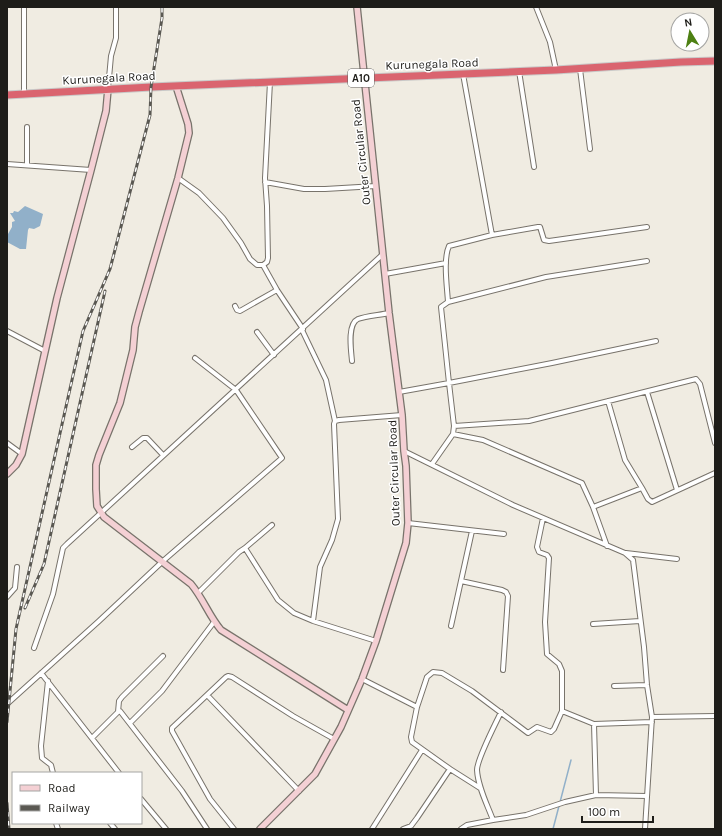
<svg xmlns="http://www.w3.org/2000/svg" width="722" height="836" font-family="Karla,sans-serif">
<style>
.water{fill:#91b0c9}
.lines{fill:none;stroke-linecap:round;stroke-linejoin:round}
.stream{stroke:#91b0c9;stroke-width:1.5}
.street-casing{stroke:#78736b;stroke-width:6}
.secondary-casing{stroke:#78736b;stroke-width:8}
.highway-casing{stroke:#c9c9c8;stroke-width:9}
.street{stroke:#fff;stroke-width:4}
.secondary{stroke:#f4d0d4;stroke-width:5.5}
.highway{stroke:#da646f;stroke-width:7}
.rail-casing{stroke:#5a5852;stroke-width:3}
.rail{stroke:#fff;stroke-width:1.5;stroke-dasharray:4.5;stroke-linecap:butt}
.labels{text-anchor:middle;stroke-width:3;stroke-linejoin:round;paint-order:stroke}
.shield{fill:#fff;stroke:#62615e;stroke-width:1}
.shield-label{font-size:11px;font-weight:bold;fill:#1e1d19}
.street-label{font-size:12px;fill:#1e1d19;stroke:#fff}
</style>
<rect width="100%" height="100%" fill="#f0ece2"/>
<path class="water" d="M25 206 43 214 40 226 34 229 29 228 28 230 26 249H20L7 242 8 234 12 227V222L15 221 10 213H13L14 211 18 212Z"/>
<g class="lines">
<path class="stream" d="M553 829 571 760"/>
<defs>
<path id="street" d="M536 7 550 42 556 70
M580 69 590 149
M519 71 534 167
M463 74 492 235 538 227H540L544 240 549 241 647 227
M270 82 265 178 267 206 268 258 267 262 263 265 277 290 303 329
M108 89 111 56 116 38V7
M24 94V7
M7 164 91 170
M27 165V127
M178 178 199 193 223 218 241 243 250 259 257 265H263
M265 182 304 189H325L376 186
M492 235 449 246C443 259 447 286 448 302L546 277 647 261
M385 274 446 263
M235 306 237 310 240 311 277 290
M302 330 326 380 335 421
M7 331 45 351
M257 332 274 355
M352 361C351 350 347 324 358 319 366 316 380 315 389 313
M399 392 449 383 441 307 448 302
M647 392 677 490
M608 401 625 460 642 488
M454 426 529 421 696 379 700 384 715 443
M453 434 483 440 582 483 593 507
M7 443 22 454
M132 447 143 438H147L163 455
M404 451 513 505 625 553 633 560 644 647 647 685 652 717 645 829
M432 464 453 434 454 426 449 383 552 363 656 341
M543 518 537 547 539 552 547 555 549 558 545 622 547 654 559 664 562 671V711L594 724 652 722
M408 523 504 534
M607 546 593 507 642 488 648 499 652 502 715 473
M245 548 272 525
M626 553 677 559
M461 581 502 590 506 592 508 596 503 670
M199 592 239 552 245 548 278 600 294 613 313 621 376 641
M7 597 15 588 17 567
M313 621 320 567 332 540 338 519 334 424 335 421 339 420 402 415
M593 624 640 621
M451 626 472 531
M34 648 53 594 63 548 67 544 382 255
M41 673 119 773
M362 679 417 707 427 677 433 672 442 673 472 691 528 733 537 727 551 732 554 729 562 711
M48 681 41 746 42 758 51 765 53 773
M614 686 647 685
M207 695 299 791
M7 704 99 621 163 561 282 458 236 390 195 358
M417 707 411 737 412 742 450 769
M118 712 119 701 122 697 163 656
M501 712C496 723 477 759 477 770 478 787 487 804 493 820L526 815 565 802 596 795 647 796
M652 717 715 716
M130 723 162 691 214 622
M594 724 596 795
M92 738 118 712 120 711 182 791 207 829
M141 799 166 829
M56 823 58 829
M110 823 115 829
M234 829 210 799 172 731V728L226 677 228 676 232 677 293 716 334 739
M372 829 422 750
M403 829 411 826 417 818 450 769 480 788
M461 829 467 825 493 820"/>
<path id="secondary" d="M176 86 188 124 189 133 178 178 139 312 135 327 133 350 120 403 99 455 96 465V489L97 506 104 517 191 584C203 598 209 616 221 630L348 710
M7 474 16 465 22 454 57 298 91 170 106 111 108 89
M260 829 315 774 341 727 362 679 376 641 406 543 408 523 406 466 404 451 402 415 389 313 357 7"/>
<path id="highway" d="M7 95 151 87 556 70 681 62 715 61"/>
</defs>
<use href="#street" class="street-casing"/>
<use href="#secondary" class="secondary-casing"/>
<use href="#highway" class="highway-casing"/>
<use href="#street" class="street"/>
<use href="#secondary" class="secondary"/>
<use href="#highway" class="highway"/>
<defs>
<path id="rail" d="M25 608 44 564 105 291
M7 722 16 629 83 331 110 269 150 115 151 87 162 18V7
M7 803 9 829"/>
</defs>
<use href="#rail" class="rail-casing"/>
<use href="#rail" class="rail"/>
</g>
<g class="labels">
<rect class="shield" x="348" y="69" width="26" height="18" rx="3"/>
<g class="shield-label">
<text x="361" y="82">A10</text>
</g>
<g class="street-label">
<text transform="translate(432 64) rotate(-2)" y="4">Kurunegala Road</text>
<text transform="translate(109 78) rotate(-3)" y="4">Kurunegala Road</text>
<text transform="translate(361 152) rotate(-96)" y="4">Outer Circular Road</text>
<text transform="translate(394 473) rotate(-92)" y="4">Outer Circular Road</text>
</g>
</g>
<rect width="722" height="836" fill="none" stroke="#1e1d19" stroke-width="16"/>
<rect x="12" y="772" width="130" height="52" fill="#ffffff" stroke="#a5a5a3"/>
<rect x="20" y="785" width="20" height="6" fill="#f4d0d4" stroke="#a5a5a3"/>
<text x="48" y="792" font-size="12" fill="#1e1d19">Road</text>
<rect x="20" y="805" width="20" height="6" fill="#5a5852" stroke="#a5a5a3"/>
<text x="48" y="812" font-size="12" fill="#1e1d19">Railway</text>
<g transform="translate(690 32) rotate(350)"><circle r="19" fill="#ffffff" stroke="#a5a5a3"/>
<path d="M0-3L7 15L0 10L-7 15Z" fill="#4d8013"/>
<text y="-6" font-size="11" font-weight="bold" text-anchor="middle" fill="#1e1d19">N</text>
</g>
<path d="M582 816v6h71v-6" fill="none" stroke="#1e1d19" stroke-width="2"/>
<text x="588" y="816" font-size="12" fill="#1e1d19" stroke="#ffffff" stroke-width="3" paint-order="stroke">100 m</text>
</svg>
